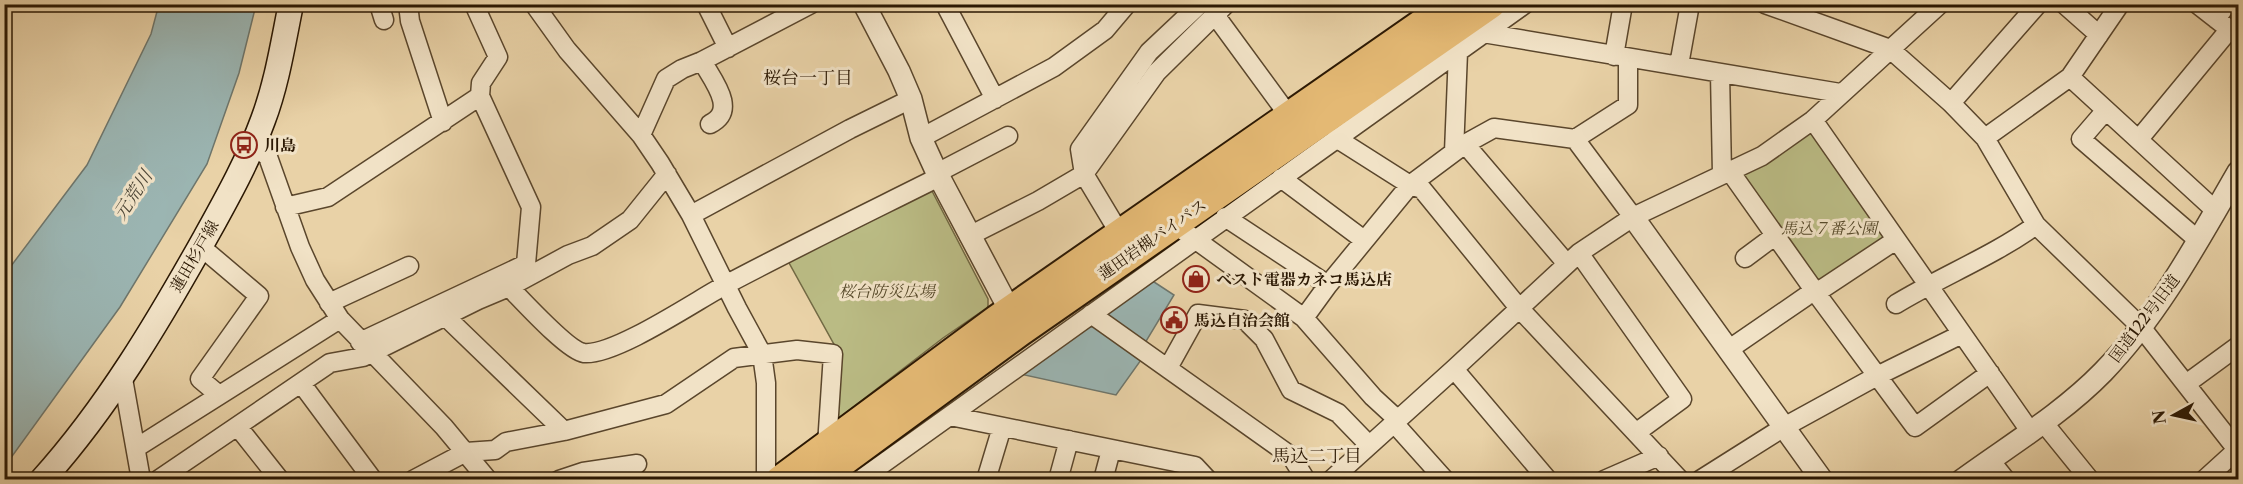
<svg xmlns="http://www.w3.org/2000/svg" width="2243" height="484" font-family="'Libre Caslon Text','Noto Serif JP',serif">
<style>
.green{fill:#babb84;stroke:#726a44;stroke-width:1.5}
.water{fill:#9bb5b2;stroke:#6e766c;stroke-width:1.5}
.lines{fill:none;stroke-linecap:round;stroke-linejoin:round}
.minor-casing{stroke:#5a462c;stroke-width:21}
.tertiary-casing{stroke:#5a462c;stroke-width:24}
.secondary-casing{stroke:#2b1803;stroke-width:27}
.trunk-casing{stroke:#2b1803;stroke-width:32}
.minor{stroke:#f1e2c6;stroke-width:18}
.tertiary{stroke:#f1e2c6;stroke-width:21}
.secondary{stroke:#f1e2c6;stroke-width:24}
.trunk{stroke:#e4b974;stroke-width:28}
.labels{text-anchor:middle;stroke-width:6;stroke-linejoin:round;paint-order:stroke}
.poi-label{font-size:16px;font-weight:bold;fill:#2b1803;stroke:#f1e2c6;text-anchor:start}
.park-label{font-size:16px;font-style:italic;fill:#56492a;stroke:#f1e2c6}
.street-label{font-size:16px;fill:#2b1803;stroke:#f1e2c6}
.neighbourhood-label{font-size:18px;fill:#2b1803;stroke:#f1e2c6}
.water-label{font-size:18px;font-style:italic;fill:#4d4738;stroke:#f1e2c6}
</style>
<rect width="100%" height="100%" fill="#e9d2a7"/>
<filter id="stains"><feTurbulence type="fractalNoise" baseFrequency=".00333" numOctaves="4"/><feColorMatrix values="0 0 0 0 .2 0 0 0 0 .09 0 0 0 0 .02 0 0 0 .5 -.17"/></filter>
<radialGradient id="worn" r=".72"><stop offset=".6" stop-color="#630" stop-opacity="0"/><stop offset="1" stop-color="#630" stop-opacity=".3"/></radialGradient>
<path class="green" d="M1811 132 1888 240 1819 286 1740 174Z
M926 189 932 191 988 299V307L943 338 831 424 836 348 788 261Z"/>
<path class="water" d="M159 4 256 5 239 73 207 164 120 307 5 466V274L87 165 151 34Z
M1151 280 1174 295 1145 343 1109 317V310Z
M1095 326 1141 360 1116 395 1020 374 1089 327Z"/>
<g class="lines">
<defs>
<path id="minor" d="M379 4 384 20
M408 4 410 21 443 122
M534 4 567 50 641 135 660 163 691 215 737 308 762 354 766 383V480
M706 4 728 48
M945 4 995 99
M1765 4 1890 49 1951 103 1985 138 2036 225 2141 327 2238 451
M2064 4 2099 35
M2197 4 2238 36
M1215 15 1289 116
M2216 19 2227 4
M1483 33 1840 93
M1614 56 1623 4
M702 61C713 81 738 110 710 124
M1679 65 1690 4
M1720 73 1722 174
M2070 77 2216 211
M1951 103 2038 4
M2106 110 2081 139 2198 240
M1813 120 2030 431
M641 135 666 79 682 69 702 61 811 4
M921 138 1054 67 1105 30 1127 4
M1336 138 1410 185 1422 189 1519 308 1680 480
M1985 138 2070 77 2120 4
M1575 139 1633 217
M2139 139 2229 30
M1465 144 1567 264
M254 145 268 157 300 247 315 280 340 319 444 427 488 480
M1454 152 1458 52
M1729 170 1816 293 1915 427 1990 373
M937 173 1008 136
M1281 178 1364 240
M285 207 328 197 480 96
M691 215 850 129 911 99
M1225 217 1328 285
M1185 232 1304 318 1373 397 1398 420
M1120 234 1084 174 1080 149 1149 52 1200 4
M969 236 1038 201 1084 174 1157 72 1226 4
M200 246 259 296 200 379 219 395
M1579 253 1682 399 1637 432
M1745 258 1776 235
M509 287C522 300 568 351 584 353 615 356 697 300 727 284 797 247 869 212 939 177
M329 303 409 266
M1896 304C1942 276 1993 256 2036 225
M1091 314 1291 456 1306 480
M446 317 564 431
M1304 318 1328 285 1410 185 1465 144 1494 128 1575 139 1628 105V59
M360 342 526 264 531 207 480 96 481 83 498 57 474 4
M1728 350 1808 295 1816 293 1896 240
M1168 368 1198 314 1245 320 1264 339 1291 390 1338 413 1369 445
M1454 369 1548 480
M122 373 140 474 143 480
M301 383 373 480
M2186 384 2238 346
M950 416 1195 466 1208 480
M2043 422 2090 480
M1394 423 1445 480
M238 427 280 480
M136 448 340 319
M1990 460 2006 480
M158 480 330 363 363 357 478 300 509 287 568 255 592 246 630 220 667 174
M413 480 466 452 495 450 506 442 564 431 666 404 734 358 797 350 833 354 827 445
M559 480 583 472 637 464
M860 480 1525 4
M986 480 1002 427
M1058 480 1069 440
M1103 480 1111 450
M1331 480 1454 369 1579 253 1633 217 1762 156 1813 120 1940 4
M1604 480 1659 456
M1700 480 1784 427 1877 376 1962 334
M2204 480 2237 450"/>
<path id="tertiary" d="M864 4 899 71 911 99 921 138 937 173 1016 322
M1633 217 1822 480
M1962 480C2010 445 2062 414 2103 372 2159 314 2198 241 2238 172"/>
<path id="secondary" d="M42 480C107 408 158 322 205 238 226 200 248 161 263 120 277 83 283 43 291 4"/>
<path id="trunk" d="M780 480 996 320 1450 4
M818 480 1021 331 1491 4"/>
</defs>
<use href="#minor" class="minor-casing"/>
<use href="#tertiary" class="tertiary-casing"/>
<use href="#secondary" class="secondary-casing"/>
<use href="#trunk" class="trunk-casing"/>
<use href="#minor" class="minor"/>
<use href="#tertiary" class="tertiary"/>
<use href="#secondary" class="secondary"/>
<use href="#trunk" class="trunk"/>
</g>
<defs>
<symbol id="bus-ring" viewBox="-11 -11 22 22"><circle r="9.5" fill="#f1e2c6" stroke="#8f2418" stroke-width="1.5"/><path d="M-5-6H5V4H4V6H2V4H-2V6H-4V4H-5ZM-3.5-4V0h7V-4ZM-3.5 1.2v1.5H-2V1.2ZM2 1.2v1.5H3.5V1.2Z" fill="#8f2418"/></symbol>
<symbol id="shop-ring" viewBox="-11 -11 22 22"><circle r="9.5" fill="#f1e2c6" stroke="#8f2418" stroke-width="1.5"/><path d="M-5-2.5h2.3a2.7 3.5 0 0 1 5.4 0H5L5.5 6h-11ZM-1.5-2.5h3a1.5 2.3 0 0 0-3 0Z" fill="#8f2418"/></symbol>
<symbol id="civic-ring" viewBox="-11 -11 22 22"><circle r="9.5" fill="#f1e2c6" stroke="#8f2418" stroke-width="1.5"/><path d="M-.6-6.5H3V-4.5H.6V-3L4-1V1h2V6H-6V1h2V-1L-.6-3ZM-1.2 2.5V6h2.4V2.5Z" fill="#8f2418"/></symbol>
</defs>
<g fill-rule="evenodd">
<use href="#bus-ring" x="229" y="130" width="30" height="30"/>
<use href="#shop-ring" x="1181" y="264" width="30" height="30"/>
<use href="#civic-ring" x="1159" y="305" width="30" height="30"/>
</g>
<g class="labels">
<g class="poi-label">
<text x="264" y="151">川島</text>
<text x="1216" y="285">ベスト電器カネコ馬込店</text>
<text x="1194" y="326">馬込自治会館</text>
</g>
<g class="park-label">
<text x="1829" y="234">馬込７番公園</text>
<text x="887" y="297">桜台防災広場</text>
</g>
<g class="street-label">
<text transform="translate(1152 239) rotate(-35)" y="6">蓮田岩槻バイパス</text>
<text transform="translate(194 256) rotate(-60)" y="6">蓮田杉戸線</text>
<text transform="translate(2144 318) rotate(-53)" y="6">国道122号旧道</text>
</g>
<g class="neighbourhood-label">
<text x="808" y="84">桜台一丁目</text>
<text x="1317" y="462">馬込二丁目</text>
</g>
<g class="water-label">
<text transform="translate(133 195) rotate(-57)" y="6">元荒川</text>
</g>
</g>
<rect width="2243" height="484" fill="none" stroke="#e9d2a7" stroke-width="24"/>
<rect x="6" y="6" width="2231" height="472" fill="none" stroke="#2b1803" stroke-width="3"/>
<rect x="12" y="12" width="2219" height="460" fill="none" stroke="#2b1803" stroke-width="1.5"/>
<g transform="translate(2174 415) rotate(262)" stroke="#f1e2c6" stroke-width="4.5" paint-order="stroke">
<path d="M0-4.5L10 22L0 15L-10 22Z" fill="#2b1803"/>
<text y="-9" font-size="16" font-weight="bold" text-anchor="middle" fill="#2b1803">N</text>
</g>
<rect width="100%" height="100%" filter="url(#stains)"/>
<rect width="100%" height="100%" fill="url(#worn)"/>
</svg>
